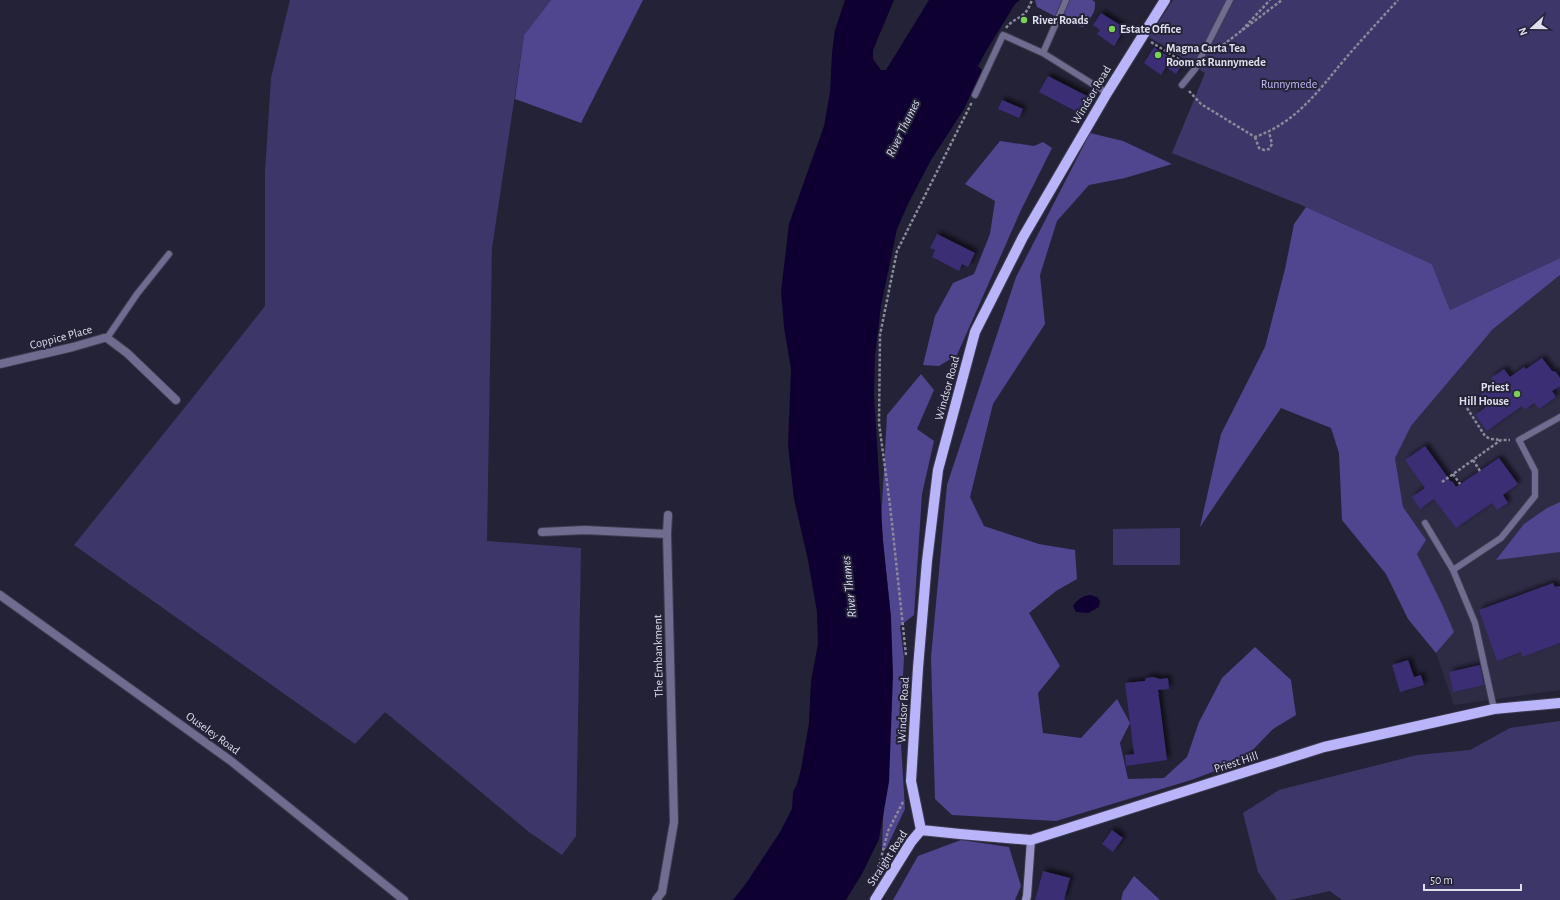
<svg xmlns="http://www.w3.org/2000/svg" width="1560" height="900" font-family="'Alegreya Sans',sans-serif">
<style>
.built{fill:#2e2b45}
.green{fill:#3d3668}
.forest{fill:#50458f}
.water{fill:#0f0032}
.building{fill:#3b2d75;filter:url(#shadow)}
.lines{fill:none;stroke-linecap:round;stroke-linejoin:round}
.service-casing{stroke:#3e3c50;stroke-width:8}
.minor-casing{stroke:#3e3c50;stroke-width:10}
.secondary-casing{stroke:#3e3c50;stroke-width:10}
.primary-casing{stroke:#3e3c50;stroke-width:12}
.path{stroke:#8a899a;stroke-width:2.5;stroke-dasharray:3 2;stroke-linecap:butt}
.service{stroke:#6f6c8f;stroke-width:6}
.minor{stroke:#6f6c8f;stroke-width:8}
.secondary{stroke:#9995cc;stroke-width:8}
.primary{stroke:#bab4fb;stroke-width:10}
.poi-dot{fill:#7ad156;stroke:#242237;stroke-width:1.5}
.labels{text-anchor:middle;stroke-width:4;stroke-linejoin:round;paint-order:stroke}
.poi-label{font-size:12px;font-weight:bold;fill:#dedeec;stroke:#242237;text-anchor:start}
.park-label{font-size:12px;fill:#c0bcfb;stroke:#242237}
.street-label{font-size:12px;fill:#dedeec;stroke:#242237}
.water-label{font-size:13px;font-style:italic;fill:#dcdbf1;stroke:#242237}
</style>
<defs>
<filter id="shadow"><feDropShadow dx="3.5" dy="-3.5" stdDeviation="2" flood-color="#0009"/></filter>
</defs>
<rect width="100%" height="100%" fill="#242237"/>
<path class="built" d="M1560 275V690L1454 705 1436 653 1454 632 1442 604 1417 554 1425 540 1403 507 1395 458 1411 426 1493 329Z"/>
<path class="green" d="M290 0H551L524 35 492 248 487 541 581 548 576 836 562 855 529 832 385 712 355 744 74 545 190 401 265 306V172L271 78Z
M1173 0H1560V258L1450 310 1432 264 1306 207 1172 153 1205 73 1149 37Z
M1180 528V565H1113V529Z
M1560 721V900H1342L1330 891 1290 900H1277L1258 872 1243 813 1279 790 1417 755 1470 750 1510 728Z"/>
<path class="forest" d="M551 0H643L581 123 515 99 524 35Z
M1035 0H1092L1095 2C1096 13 1090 19 1083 27L1068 23 1037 7Z
M1090 133 1123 141 1172 164 1125 178 1089 185 1057 221 1040 275 1045 324 993 404 970 497 984 526 1039 544 1075 550 1077 579 1056 591 1029 613 1060 666 1038 693 1043 733 1081 738 1117 699 1130 723 1120 743 1128 779 1164 778 1187 757 1199 722 1222 678 1255 647 1291 680 1296 715 1273 729 1242 761 1191 780 1056 821 952 815 935 799 931 657 947 485 1016 277Z
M1000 141 1034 146 1043 142 1052 148 1021 210 957 355 939 366 923 365 935 316 953 283 974 274 990 234 995 201 965 184Z
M1306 207 1432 264 1450 310 1560 258V275L1493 329 1411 426 1395 458 1403 507 1426 540 1417 554 1442 604 1454 632 1436 653 1408 619 1386 574 1342 520 1339 453 1331 428 1281 408 1200 527 1221 434 1265 347 1285 269 1294 224Z
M921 374 934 390 917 429 934 441 922 494 914 615 900 626 904 658 900 728 905 809 886 849 882 848 891 618 881 522 887 415Z
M1560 502V552L1496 560 1524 524 1547 508Z
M961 840 1009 847 1021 886 1015 900H893L918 856Z
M1134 876 1160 900H1121L1123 892Z"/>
<path class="water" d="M845 0H894L873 50V59L881 70H886L929 0H1020L1015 4 985 53 978 66 982 70 964 109 931 160 909 202 897 229 881 306 875 356 874 395 883 541 891 618 893 675 889 782 879 839 863 872 846 900H733L747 882 780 832 792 809 793 792 797 784 801 769 809 723 811 681 818 644 817 612 808 560 794 499 788 445 791 369 784 327 781 291 789 224 824 126 830 92 832 53 835 30Z
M1090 595 1097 597 1100 601 1099 607 1088 613 1076 612 1073 606C1078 599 1082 596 1090 595Z"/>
<path class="building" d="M1101 13 1125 28 1114 46 1097 34 1100 30 1093 25Z
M1154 47 1182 65 1176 74 1166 67 1161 75 1144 63Z
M1048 76 1089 97 1081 114 1039 92Z
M1002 100 1023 109 1019 118 998 109Z
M937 234 975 253 968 267 962 264 959 271 932 257 935 250 930 248Z
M1542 358 1552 371 1556 372 1560 378V386L1552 391 1556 397 1539 409 1534 403 1525 410 1522 406 1487 431 1475 415 1486 407 1478 396 1495 384 1491 378 1504 369 1510 377 1524 367 1526 369Z
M1425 446 1451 482 1452 481 1456 487 1499 458 1518 484 1503 495 1508 503 1497 510 1492 503 1456 528 1434 499 1420 509 1412 497 1425 488 1405 460Z
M1553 583 1555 587 1560 586V643L1522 657 1521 652 1497 661 1479 610Z
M1408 660 1414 677 1421 675 1424 685 1400 692 1392 665Z
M1480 665 1484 685 1453 692 1449 672Z
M1153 677 1160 679 1168 678 1169 689 1158 690 1167 760 1126 766 1125 755 1134 754 1125 683 1145 681 1146 678Z
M1112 830 1123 838 1113 852 1102 844Z
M1043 871 1070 878 1064 900H1035Z"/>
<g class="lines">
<defs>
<path id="service" d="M1043 53 1066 0
M1182 85 1195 69 1230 0
M975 95 1003 35 1043 53 1107 93
M107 338 137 294 169 254
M1425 523 1453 570 1475 623 1494 709
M1453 570 1501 538 1535 496V471L1519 440 1560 417"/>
<path id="minor" d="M0 364 73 347 104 338H107L127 353 176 400
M542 532 585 530 667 534 674 822 662 892 656 900
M667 534 668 515
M0 595 231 761 404 900"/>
<path id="secondary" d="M1026 900 1027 896 1031 840"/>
<path id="primary" d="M921 830 911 781 918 668 927 561 938 470 975 332 1023 237 1107 93 1165 0
M921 830 960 834 1031 840 1324 747 1494 709 1560 703
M875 900 911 842 921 830"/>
</defs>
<use href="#service" class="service-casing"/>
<use href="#minor" class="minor-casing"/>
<use href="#secondary" class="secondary-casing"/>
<use href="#primary" class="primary-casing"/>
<path class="path" d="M1006 28C1011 21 1018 19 1024 14 1028 10 1030 5 1032 0
M1242 30 1270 0
M1151 42 1188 65
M1215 51 1282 0
M1189 91 1201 104 1255 137C1297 122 1317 92 1345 59 1362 39 1380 20 1398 0
M1255 137 1259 148 1264 150 1269 149 1272 144 1269 132
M1467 408 1485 436 1490 439 1501 440
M1473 460 1480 471
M1453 474 1460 484
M1442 482 1501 440H1510
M906 655 890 505 879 423 880 335 897 251 972 102
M878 870 888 831 904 800"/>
<use href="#service" class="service"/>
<use href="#minor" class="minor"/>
<use href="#secondary" class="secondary"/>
<use href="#primary" class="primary"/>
</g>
<g class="poi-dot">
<circle cx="1024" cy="20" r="4"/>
<circle cx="1112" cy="29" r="4"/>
<circle cx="1158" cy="55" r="4"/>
<circle cx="1517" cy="394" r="4"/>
</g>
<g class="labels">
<g class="poi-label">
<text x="1032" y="24">River Roads</text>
<text x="1120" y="33">Estate Office</text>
<text x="1166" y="52">Magna Carta Tea<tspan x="1166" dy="14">Room at Runnymede</tspan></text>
<text x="1509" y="391" text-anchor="end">Priest<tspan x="1509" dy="14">Hill House</tspan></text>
</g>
<g class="park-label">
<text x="1289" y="88">Runnymede</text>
</g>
<g class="street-label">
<text transform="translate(1091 95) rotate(-59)" y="4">Windsor Road</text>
<text transform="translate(61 337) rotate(-15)" y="4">Coppice Place</text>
<text transform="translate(947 388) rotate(-75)" y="4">Windsor Road</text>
<text transform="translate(658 656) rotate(-91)" y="4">The Embankment</text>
<text transform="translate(903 710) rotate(-87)" y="4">Windsor Road</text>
<text transform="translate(213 733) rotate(36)" y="4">Ouseley Road</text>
<text transform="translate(1236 762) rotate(-18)" y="4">Priest Hill</text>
<text transform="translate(887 858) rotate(-57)" y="4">Straight Road</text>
</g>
<g class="water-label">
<text transform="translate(902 128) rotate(-64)" y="5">River Thames</text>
<text transform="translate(848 587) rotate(-96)" y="5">River Thames</text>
</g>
</g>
<g transform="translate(1532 28) rotate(249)" stroke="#242237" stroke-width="3" paint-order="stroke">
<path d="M0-3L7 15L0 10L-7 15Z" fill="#dedeec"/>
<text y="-6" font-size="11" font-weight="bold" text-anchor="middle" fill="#dedeec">N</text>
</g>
<path d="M1424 884v6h97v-6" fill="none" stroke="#dedeec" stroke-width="2"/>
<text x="1430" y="884" font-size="12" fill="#dedeec" stroke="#242237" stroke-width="3" paint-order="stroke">50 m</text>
</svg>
